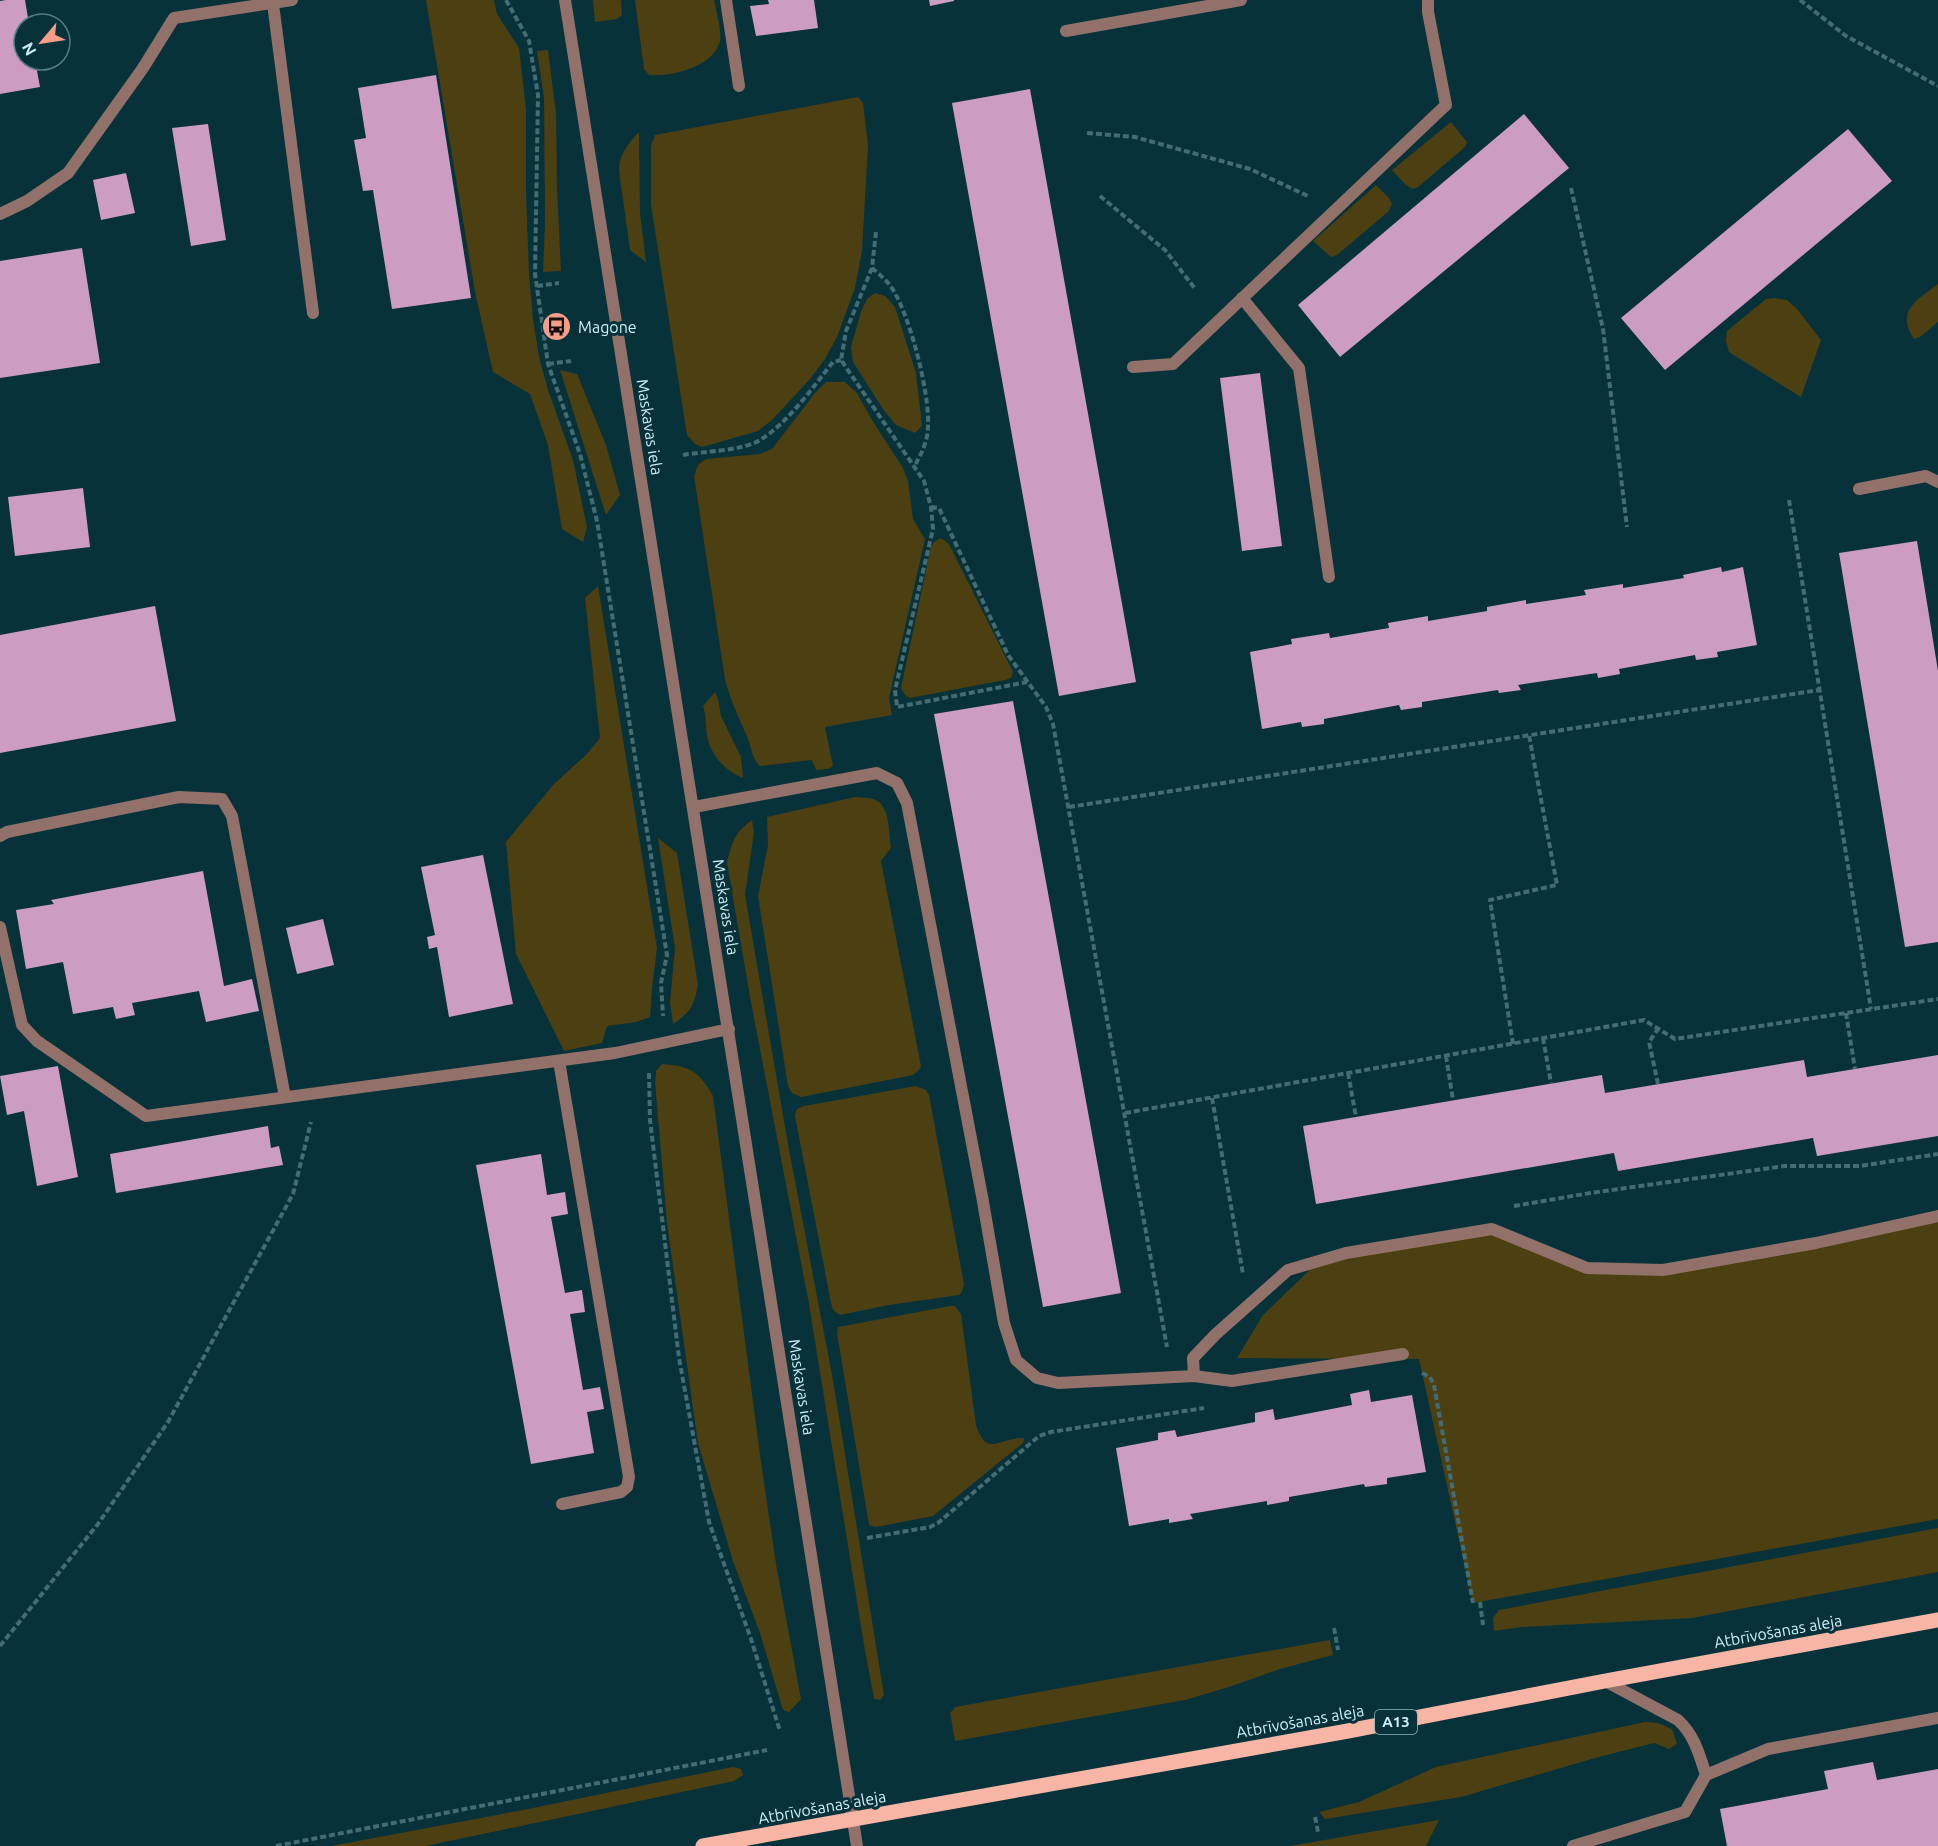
<svg xmlns="http://www.w3.org/2000/svg" width="1938" height="1846" font-family="Ubuntu,sans-serif">
<style>
.green{fill:#4c3f12}
.building{fill:#cc9cc3}
.lines{fill:none;stroke-linecap:round;stroke-linejoin:round}
.path{stroke:#436c74;stroke-width:4;stroke-dasharray:6 3;stroke-linecap:butt}
.lane{stroke:#917169;stroke-width:12}
.street{stroke:#917169;stroke-width:12}
.primary{stroke:#f7b5a5;stroke-width:15}
.labels{text-anchor:middle;stroke-width:6;stroke-linejoin:round;paint-order:stroke}
.shield{fill:#07323a;stroke:#90b6be;stroke-width:1.5}
.shield-label{font-size:15px;font-weight:bold;fill:#cbeef7}
.poi-label{font-size:16px;fill:#cbeef7;stroke:#07323a;text-anchor:start}
.street-label{font-size:16px;fill:#cbeef7;stroke:#07323a}
</style>
<rect width="100%" height="100%" fill="#07323a"/>
<path class="green" d="M426 0H494L497 14 519 48 526 109V193L529 274 533 319 539 357 548 390 573 460 587 527 583 542 562 529 548 445 530 394 493 372 475 292Z
M593 0H621L622 15 617 19 595 22Z
M635 0H714C716 10 722 32 720 41 714 67 671 77 649 75L644 69Z
M548 50 556 114 557 188 561 271 543 272 545 223 544 98 537 51Z
M858 97 863 103 868 145 862 251 855 288 837 337 825 359 810 379 772 420 758 431 702 447 695 444 687 435 651 205V146L655 135Z
M1451 122 1467 142 1465 147 1418 187 1413 189 1406 185 1392 170Z
M639 132 640 213 646 262 630 250 619 171C619 154 628 144 639 132Z
M1376 185 1389 198 1392 204 1389 211 1337 255 1331 257 1313 241Z
M1938 284V322L1920 337 1914 339C1895 311 1917 300 1938 284Z
M875 293 885 296 895 307 916 373 922 426 915 433 896 425 883 409 853 362 851 347 861 312 867 299Z
M1775 298 1787 300 1797 309 1821 340 1801 397 1729 352 1726 341 1727 331 1766 299Z
M560 370 577 374 606 445 620 495 606 515Z
M826 382H845L857 393 872 420 903 468 908 481 913 519 925 539 889 698 892 715 825 727 833 766 828 769 816 770 812 760 760 766C752 759 752 749 748 739 740 719 730 701 725 679L694 476 698 465 706 459 760 454 772 449 815 393Z
M941 538 949 544 1013 672 1011 678 1005 680 910 698 905 695 901 688 931 547 935 541Z
M598 586 657 948 652 988 650 1017 636 1022 607 1026 602 1043 564 1051 516 954 506 842 554 784 587 754 600 738 585 598Z
M715 692 718 699 721 716 741 757 743 778C726 771 713 758 708 740 705 729 707 717 703 706Z
M855 797C863 798 873 797 879 802 890 811 889 835 891 848L881 861 921 1066 919 1070 913 1075 801 1097 792 1093 788 1086 758 896 768 845 767 817Z
M752 820 754 832 745 895 788 1144 833 1380 884 1695 880 1700 874 1699 864 1645 809 1304 750 997 727 862C733 841 734 833 752 820Z
M658 838 677 853 698 985C694 1006 691 1012 673 1024L670 1002 675 948Z
M662 1064C690 1066 699 1071 713 1096L760 1455 776 1564 801 1699 789 1712 783 1710 760 1633 733 1561 698 1443 667 1223 655 1082 656 1071Z
M916 1086 926 1090 929 1095 964 1284 962 1292 959 1295 889 1305 840 1315 833 1310 831 1303 795 1116 797 1109 804 1106Z
M1938 1216V1519L1473 1603 1419 1359 1237 1358 1263 1315 1320 1260 1492 1229 1587 1268 1663 1270Z
M950 1306H955L961 1314 976 1425C987 1459 1000 1437 1024 1438L1023 1443 933 1516 876 1527 869 1525 837 1333 838 1327Z
M1938 1528V1572L1692 1618 1522 1627 1494 1631 1493 1618 1499 1610Z
M1330 1640 1333 1655 1280 1669 1232 1686 1185 1700 955 1741 950 1713 955 1707Z
M1645 1722 1658 1723 1672 1729 1677 1744 1669 1749 1654 1743 1595 1758 1461 1797 1325 1819 1319 1812 1359 1802 1436 1767Z
M733 1767 741 1769 743 1775 734 1781 426 1846H331L528 1809Z
M1439 1820 1426 1846H1290Z"/>
<path class="building" d="M6 0H25L29 24H24V60H35L40 87 0 94V1Z
M768 0H814L818 28 756 36 750 6 769 4Z
M929 0H954V1L930 6Z
M436 75 471 298 392 309 373 190 363 191 354 140 366 138 358 88Z
M1030 89 1136 682 1059 696 952 103Z
M1524 114 1569 168 1340 357 1298 305Z
M208 124 226 240 191 246 172 128Z
M1848 129 1892 181 1665 370 1621 318Z
M126 173 135 213 101 220 93 180Z
M82 248 100 363 0 378V261Z
M1260 373 1282 546 1242 551 1220 378Z
M83 488 90 547 15 556 8 497Z
M1917 541 1938 671V942L1905 947 1839 553Z
M1721 567 1722 572 1743 567 1757 645 1717 652 1718 657 1696 660 1695 655 1619 669 1620 674 1598 678 1597 673 1518 685 1521 690 1499 693 1498 690 1422 702V707L1401 710 1399 705 1324 719V724L1302 727 1301 722 1262 729 1250 652 1292 644 1291 639 1329 633 1330 638 1389 628 1388 623 1428 616V621L1487 611V607L1526 600V604L1586 595 1584 590 1623 584V588L1684 578 1683 575Z
M155 606 176 721 0 753V635Z
M1013 701 1121 1293 1043 1307 934 714Z
M483 855 513 1004 449 1017 437 947 429 949 427 937 435 935 421 867Z
M203 871 224 986 252 979 259 1011 206 1022 199 991 132 1003 135 1015 116 1019 113 1007 73 1014 63 962 26 969 16 910 54 904 51 900Z
M323 919 334 965 297 974 286 928Z
M1938 1055V1136L1817 1156 1813 1138 1618 1171 1614 1153 1316 1204 1303 1126 1602 1075 1605 1093 1804 1060 1807 1077Z
M58 1066 78 1177 37 1186 24 1111 7 1115 0 1076Z
M268 1126 271 1148 279 1146 283 1165 116 1193 110 1154Z
M541 1154 547 1195 565 1192 568 1214 551 1217 565 1293 582 1290 585 1312 570 1314 583 1390 600 1387 604 1409 587 1412 594 1453 531 1464 476 1165Z
M1369 1390 1371 1402 1412 1395 1426 1472 1387 1478V1484L1365 1487 1364 1484 1289 1497V1501L1267 1505V1501L1190 1514 1193 1519 1169 1523V1519L1129 1526 1116 1448 1158 1440V1433L1175 1430 1177 1437 1255 1422V1413L1273 1409 1275 1420 1352 1405 1350 1394Z
M1873 1762 1877 1780 1938 1769V1846H1727L1720 1809 1828 1789 1824 1771Z"/>
<g class="lines">
<path class="path" d="M506 0 529 41 538 95 535 274 548 364 580 454 597 521 667 955 661 983 663 1016
M1800 0 1846 36 1938 86
M1087 133 1135 137 1250 169 1310 197
M1571 188 1603 329 1627 527
M1100 196 1165 250 1196 290
M876 232 872 268C878 273 884 278 889 284 909 309 930 394 928 426 928 440 922 453 915 465
M872 268 846 331 841 360 924 481 931 507 933 529 895 690 897 707 1027 682
M537 286 559 283
M548 364 571 361
M683 455C705 451 742 451 760 440 788 423 813 387 833 362L841 360
M1789 500 1871 1009
M931 507 939 508 1008 655 1046 707 1053 724 1167 1347
M1069 807 1819 690
M1846 1013 1855 1069
M1543 1038 1551 1083
M1513 1044 1490 900 1557 885 1529 735
M1446 1056 1453 1100
M649 1073 650 1120 679 1358 709 1522 751 1639 780 1731
M1348 1073 1356 1117
M1658 1084 1649 1042 1658 1029
M1212 1098 1243 1274
M1125 1113 1644 1020 1675 1039 1938 999
M1514 1206 1590 1193 1785 1166H1860L1938 1154
M1422 1373 1430 1377 1434 1385 1473 1603
M867 1538 930 1527 938 1523 1039 1436 1051 1432 1204 1408
M1480 1602 1483 1625
M1334 1628 1338 1650
M0 1646 98 1524 168 1422 293 1194 311 1122
M1315 1817 1318 1832
M276 1846 767 1750"/>
<path class="lane" d="M726 0 739 86
M273 4 313 313
M1066 31 1241 0
M0 214 27 201 68 173 143 68 174 18 292 0
M1242 298 1299 368 1329 577
M1133 367 1173 364 1446 105 1428 12V0
M1859 489 1926 476 1938 482
M694 807 877 773 897 783 907 803 982 1196 1004 1323 1016 1360 1037 1378 1058 1383 1194 1376 1193 1358 1216 1334 1288 1270 1346 1253 1492 1229 1587 1268 1663 1270 1816 1243 1938 1216
M0 836 7 832 179 797 222 799 232 816 285 1097
M0 927 22 1025 37 1041 146 1116 615 1053 729 1029
M559 1061 629 1477 627 1487 621 1492 562 1504
M1194 1376 1232 1381 1403 1354
M1605 1681 1678 1720C1695 1736 1699 1754 1706 1775
M1573 1846 1685 1812 1706 1775 1768 1749 1938 1718"/>
<path class="street" d="M565 0 857 1846"/>
<path class="primary" d="M703 1846 1348 1731 1605 1681 1938 1620"/>
</g>
<defs>
<symbol id="bus-disc" viewBox="-11 -11 22 22"><circle r="9.5" fill="#f49e8a" stroke="#07323a"/><path d="M-5-6H5V4H4V6H2V4H-2V6H-4V4H-5ZM-3.5-4V0h7V-4ZM-3.5 1.2v1.5H-2V1.2ZM2 1.2v1.5H3.5V1.2Z" fill="#111"/></symbol>
</defs>
<g fill-rule="evenodd">
<use href="#bus-disc" x="540" y="310" width="33" height="33"/>
</g>
<g class="labels">
<rect class="shield" x="1375" y="1710" width="42" height="24" rx="4.5"/>
<g class="shield-label">
<text x="1396" y="1727">A13</text>
</g>
<g class="poi-label">
<text x="578" y="333">Magone</text>
</g>
<g class="street-label">
<text transform="translate(650 427) rotate(81)" y="6">Maskavas iela</text>
<text transform="translate(726 907) rotate(81)" y="6">Maskavas iela</text>
<text transform="translate(802 1387) rotate(81)" y="6">Maskavas iela</text>
<text transform="translate(1778 1631) rotate(-10)" y="6">Atbrīvošanas aleja</text>
<text transform="translate(1300 1721) rotate(-10)" y="6">Atbrīvošanas aleja</text>
<text transform="translate(822 1807) rotate(-10)" y="6">Atbrīvošanas aleja</text>
</g>
</g>
<g transform="translate(42 42) rotate(241)"><circle r="28" fill="#07323a" stroke="#557d86" stroke-width="1.5"/>
<path d="M0-4.5L10 22L0 15L-10 22Z" fill="#f49e8a"/>
<text y="-9" font-size="16" font-weight="bold" text-anchor="middle" fill="#cbeef7">N</text>
</g>
</svg>
